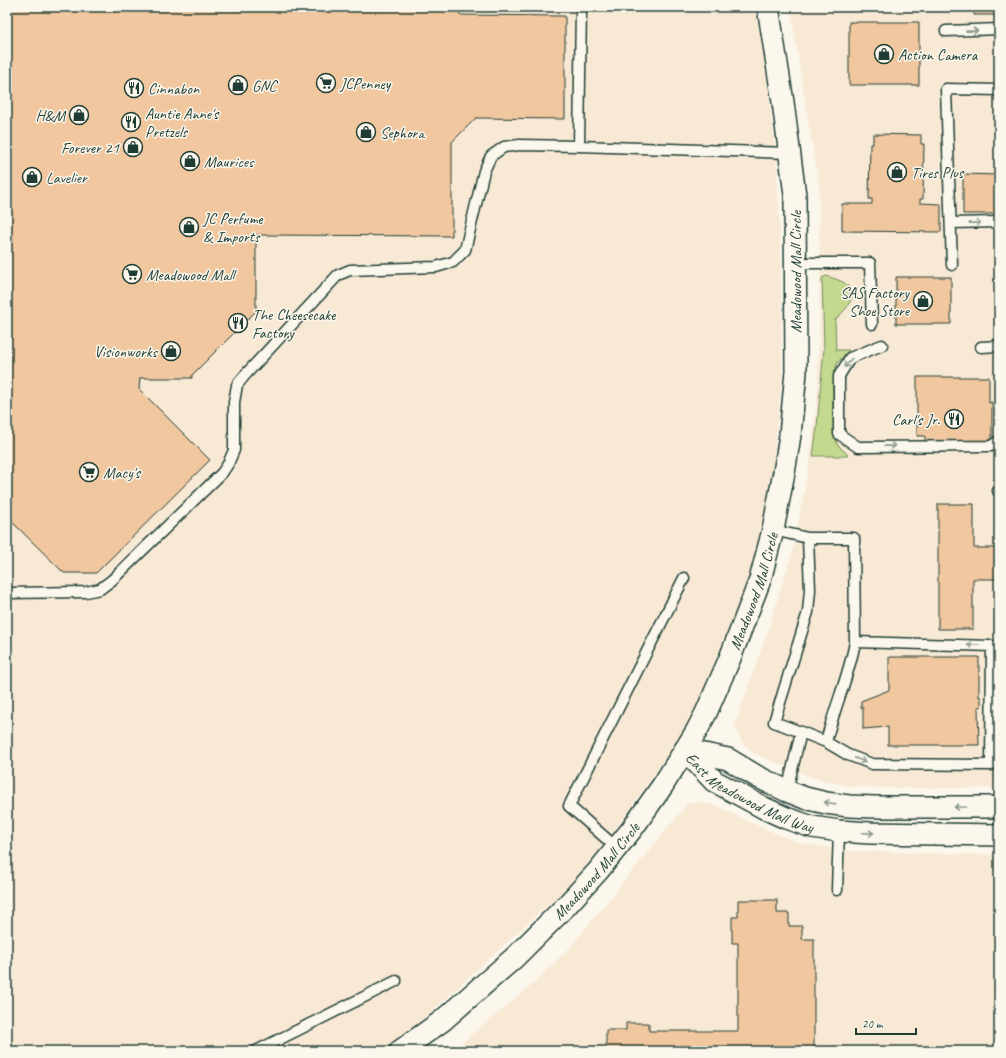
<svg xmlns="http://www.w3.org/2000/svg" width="1006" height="1058" font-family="Caveat,sans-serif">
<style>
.built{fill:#f8e9d5}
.green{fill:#c4d98e;stroke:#728b61}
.building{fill:#f0c79f;stroke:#1f3d34}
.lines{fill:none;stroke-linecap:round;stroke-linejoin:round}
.service-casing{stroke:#1f3d34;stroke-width:13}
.minor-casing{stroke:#1f3d34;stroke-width:24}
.service{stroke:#fbf7ec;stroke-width:10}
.minor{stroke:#fbf7ec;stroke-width:21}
.oneway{stroke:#8d9a90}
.labels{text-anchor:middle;stroke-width:3;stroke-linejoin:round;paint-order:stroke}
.poi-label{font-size:16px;fill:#1f3d34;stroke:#fbf7ec;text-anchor:start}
.street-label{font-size:16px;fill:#1f3d34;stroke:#fbf7ec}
</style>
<rect width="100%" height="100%" fill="#fbf7ec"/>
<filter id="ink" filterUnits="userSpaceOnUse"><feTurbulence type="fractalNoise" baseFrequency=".025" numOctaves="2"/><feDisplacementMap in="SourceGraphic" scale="8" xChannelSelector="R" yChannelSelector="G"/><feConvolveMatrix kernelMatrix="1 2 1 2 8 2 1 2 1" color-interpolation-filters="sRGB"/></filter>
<g filter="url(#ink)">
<path class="built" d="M7 7H755L768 83 777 164 781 257 782 377 770 494 752 579 711 695 679 739 629 811 575 880 393 1047 385 1051H7Z
M790 7H999V788H884L848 786 811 777 753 753 744 745 738 735 735 724 768 630 794 546 810 460 818 391 820 277 819 187Z
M699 802 717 806 745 820 799 843 852 851 999 855V1051H452L533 984 571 946 687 804Z"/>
<path class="green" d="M826 276C832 278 841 280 846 284 860 296 844 312 835 320L836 350H849L837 363 833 384V414L837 444 849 456H813L817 427 824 348 822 278Z"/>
<path class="building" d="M7 7H453L461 15 565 16V119L476 118 452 142V236L256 235V311L192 375V378H140L139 389 210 460 96 573H64L7 517Z
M974 7H999V15H974Z
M849 22H919V85H849Z
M873 134 921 135V144H924L923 199H920V203L941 204V232L842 231V204H872V199H869L870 144H873Z
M963 174 999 175V214H963Z
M896 277H951V324H896Z
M917 377H989V403L992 402V443H925V436H917Z
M938 504H974V548H999V579H973V629H938Z
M889 657H979V697H981V707H978L979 745H888V727L863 729V708H861V701L889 690Z
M738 900H777V913H789V926H802V939H814V1051H606V1030H626V1023H649V1031H738V943H732V917H738Z"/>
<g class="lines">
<defs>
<path id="service" d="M946 31 999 29
M579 146 790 153
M951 223 999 222
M796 263H870L872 324
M952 265 946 89 999 90
M882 345 850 358 839 376V434L858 447 991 446 999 441
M981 347 999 346
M998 491H999
M773 530 808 538 810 590 808 612 774 722 801 732 787 791
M7 593 86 592 100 589 112 580 222 473 228 464 234 450V402L237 385 246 374 338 275 350 270 436 267 453 262 465 250 484 171 491 156 504 147 519 145 579 146 581 7
M801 732 826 742C834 708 849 676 855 642L854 538H808
M826 742 848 755 872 764 991 765 992 646 855 642
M617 848 569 806 684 578
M837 890 839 831
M256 1051 396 981"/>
<g id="minor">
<path id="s1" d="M685 750 714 781 764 808 786 818 812 827 839 831 870 833 999 835"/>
<path d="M685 750 728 759 758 777 787 791 805 798 826 803 849 806 874 807H999"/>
<path id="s2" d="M400 1051 442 1021 514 958 566 906 598 871 632 829 663 785 696 732 706 713 730 658 760 580 773 530 785 467 790 435 796 372 795 195 783 102 768 7"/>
</g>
</defs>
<use href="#service" class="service-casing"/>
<use href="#minor" class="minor-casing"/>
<use href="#service" class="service"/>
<use href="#minor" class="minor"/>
</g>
<defs><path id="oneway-shaft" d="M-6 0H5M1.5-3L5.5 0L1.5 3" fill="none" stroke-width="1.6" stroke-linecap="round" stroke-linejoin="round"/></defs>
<g class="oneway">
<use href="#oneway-shaft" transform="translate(972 31) rotate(-1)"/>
<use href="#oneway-shaft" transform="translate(975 223) rotate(-1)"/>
<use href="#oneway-shaft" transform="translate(848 363) rotate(129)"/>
<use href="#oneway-shaft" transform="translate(890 446) rotate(-1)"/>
<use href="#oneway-shaft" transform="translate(973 645) rotate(-179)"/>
<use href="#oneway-shaft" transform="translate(860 760) rotate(21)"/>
<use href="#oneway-shaft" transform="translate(830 803) rotate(-172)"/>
<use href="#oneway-shaft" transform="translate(960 807) rotate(-180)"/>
<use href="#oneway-shaft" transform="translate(868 833) rotate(2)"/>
</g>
</g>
<defs>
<symbol id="shop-ring" viewBox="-11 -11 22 22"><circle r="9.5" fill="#fbf7ec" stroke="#1f3d34" stroke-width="1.5"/><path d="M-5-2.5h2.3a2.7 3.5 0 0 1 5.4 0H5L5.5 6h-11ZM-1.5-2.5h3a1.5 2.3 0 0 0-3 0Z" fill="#1f3d34"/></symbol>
<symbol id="supermarket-ring" viewBox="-11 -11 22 22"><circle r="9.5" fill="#fbf7ec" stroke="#1f3d34" stroke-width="1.5"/><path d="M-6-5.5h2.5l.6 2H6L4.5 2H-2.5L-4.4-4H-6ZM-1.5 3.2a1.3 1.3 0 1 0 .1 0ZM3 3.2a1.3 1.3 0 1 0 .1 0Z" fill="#1f3d34"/></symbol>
<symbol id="restaurant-ring" viewBox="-11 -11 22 22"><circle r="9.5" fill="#fbf7ec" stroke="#1f3d34" stroke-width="1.5"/><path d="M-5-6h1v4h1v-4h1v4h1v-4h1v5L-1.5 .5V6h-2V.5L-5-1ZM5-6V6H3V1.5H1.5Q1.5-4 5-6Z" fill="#1f3d34"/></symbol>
</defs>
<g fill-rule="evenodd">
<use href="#shop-ring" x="873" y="43" width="22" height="22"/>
<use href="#supermarket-ring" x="315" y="72" width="22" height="22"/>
<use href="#shop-ring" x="227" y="74" width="22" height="22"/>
<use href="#restaurant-ring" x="123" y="77" width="22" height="22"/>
<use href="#shop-ring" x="68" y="104" width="22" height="22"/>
<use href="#restaurant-ring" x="120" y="111" width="22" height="22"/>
<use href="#shop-ring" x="355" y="121" width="22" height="22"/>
<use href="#shop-ring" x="122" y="136" width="22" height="22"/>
<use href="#shop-ring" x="179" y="150" width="22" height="22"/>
<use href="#shop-ring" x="886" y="161" width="22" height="22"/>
<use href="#shop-ring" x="21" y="166" width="22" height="22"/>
<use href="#shop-ring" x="178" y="216" width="22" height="22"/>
<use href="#supermarket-ring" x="121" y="263" width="22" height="22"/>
<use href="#shop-ring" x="912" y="290" width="22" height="22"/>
<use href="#restaurant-ring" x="227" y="312" width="22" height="22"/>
<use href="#shop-ring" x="160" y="340" width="22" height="22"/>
<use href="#restaurant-ring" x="943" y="408" width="22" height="22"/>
<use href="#supermarket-ring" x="78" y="461" width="22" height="22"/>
</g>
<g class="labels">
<g class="poi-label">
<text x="898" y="60">Action Camera</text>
<text x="340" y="89">JCPenney</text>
<text x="252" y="91">GNC</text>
<text x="148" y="94">Cinnabon</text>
<text x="145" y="119">Auntie Anne's<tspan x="145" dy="18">Pretzels</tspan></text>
<text x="65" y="121" text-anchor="end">H&amp;M</text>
<text x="380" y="138">Sephora</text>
<text x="119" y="153" text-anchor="end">Forever 21</text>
<text x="204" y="167">Maurices</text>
<text x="911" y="178">Tires Plus</text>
<text x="46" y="183">Lavelier</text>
<text x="203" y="224">JC Perfume<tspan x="203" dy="18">&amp; Imports</tspan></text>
<text x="146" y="280">Meadowood Mall</text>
<text x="909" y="298" text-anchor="end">SAS Factory<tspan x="909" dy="18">Shoe Store</tspan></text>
<text x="252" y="320">The Cheesecake<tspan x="252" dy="18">Factory</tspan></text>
<text x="157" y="357" text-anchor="end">Visionworks</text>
<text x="940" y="425" text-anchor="end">Carl's Jr.</text>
<text x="103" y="478">Macy's</text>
</g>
<g class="street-label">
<text transform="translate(795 272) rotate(-90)" y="6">Meadowood Mall Circle</text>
<text dy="6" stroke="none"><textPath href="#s2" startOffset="591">Meadowood Mall Circle</textPath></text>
<text dy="6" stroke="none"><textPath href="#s1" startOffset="79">East Meadowood Mall Way</textPath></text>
<text dy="6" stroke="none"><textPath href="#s2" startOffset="267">Meadowood Mall Circle</textPath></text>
</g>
</g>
<rect width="1006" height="1058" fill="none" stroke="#fbf7ec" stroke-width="24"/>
<rect x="12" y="12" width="982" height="1034" fill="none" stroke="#1f3d34" stroke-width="1.5" filter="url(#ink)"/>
<path d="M856 1028v6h60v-6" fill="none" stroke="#1f3d34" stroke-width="2"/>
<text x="862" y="1028" font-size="12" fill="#1f3d34" stroke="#fbf7ec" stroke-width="3" paint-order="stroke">20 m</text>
</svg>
